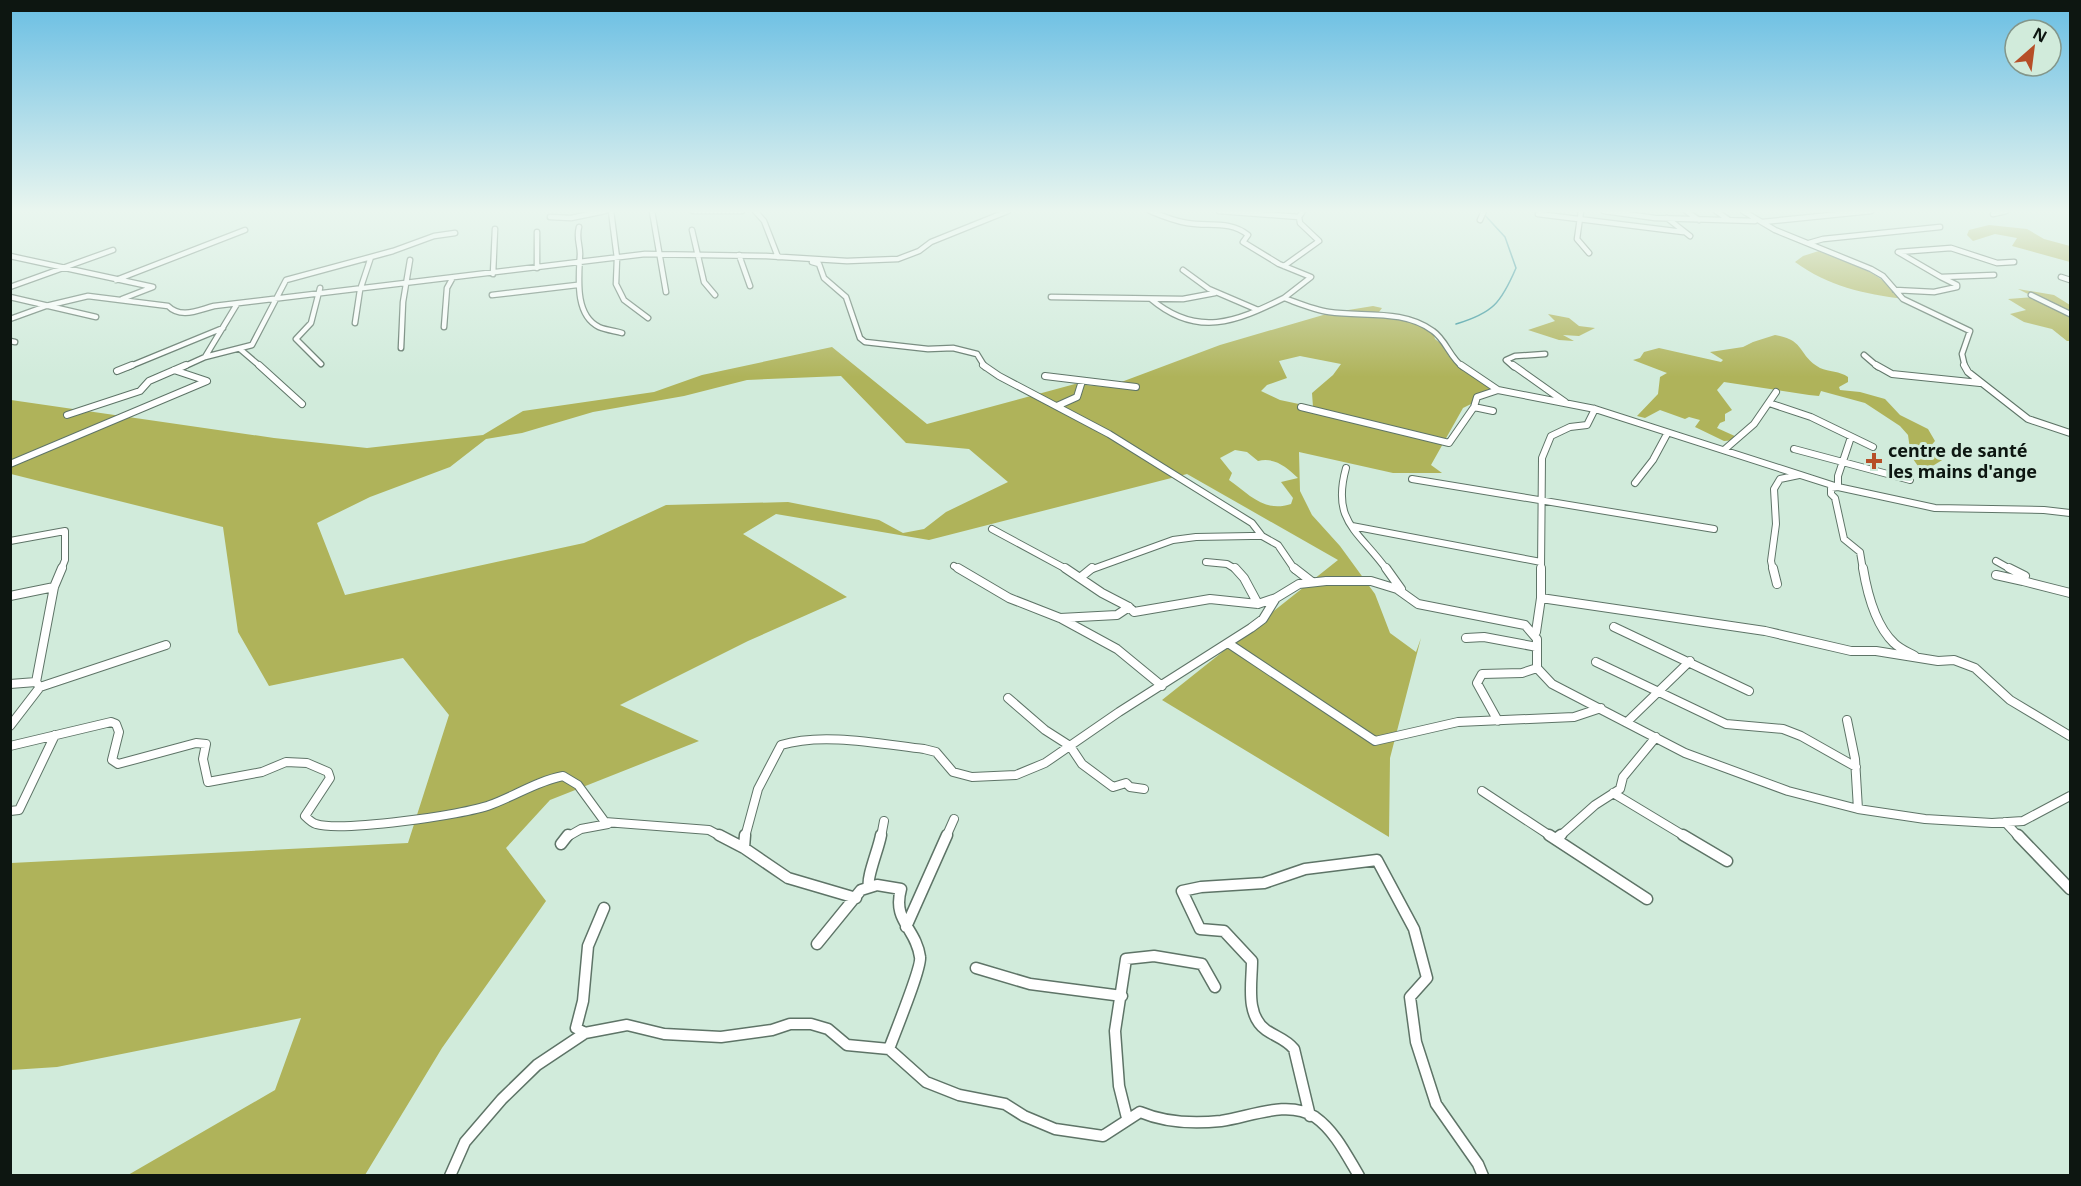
<svg xmlns="http://www.w3.org/2000/svg" width="2081" height="1186" font-family="'Noto Sans',sans-serif">
<style>
.forest{fill:#afb35a;fill-rule:evenodd}
.lines{fill:none;stroke-linecap:round;stroke-linejoin:round}
.stream{stroke:#38959e;stroke-width:1.5}
.minor-far3-casing{stroke:#5e7467;stroke-width:7}
.minor-far2-casing{stroke:#5e7467;stroke-width:8}
.minor-far1-casing{stroke:#5e7467;stroke-width:10}
.minor-casing{stroke:#5e7467;stroke-width:13}
.minor-far3{stroke:#fff;stroke-width:4.5}
.minor-far2{stroke:#fff;stroke-width:6}
.minor-far1{stroke:#fff;stroke-width:8}
.minor{stroke:#fff;stroke-width:10}
.poi-dot{fill:#b64e27;stroke:#d1ebdb;stroke-width:2}
.labels{text-anchor:middle;stroke-width:6;stroke-linejoin:round;paint-order:stroke}
.poi-label{font-size:18px;font-weight:bold;fill:#0d1611;stroke:#d1ebdb;text-anchor:start}
</style>
<rect width="100%" height="100%" fill="#d1ebdb"/>
<path class="forest" d="M1989 225 2027 229 2044 239 2070 246V262L2012 246 2017 238 1995 234 1973 241 1967 235 1969 230Z
M1822 250C1855 264 1879 273 1904 299 1864 294 1828 286 1795 262L1803 256Z
M2018 289 2054 295 2070 305V341H2067L2052 329 2024 322 2010 314 2026 310 2008 299 2034 297Z
M1373 306 1382 308 1379 312 1419 322 1434 335 1435 339 1450 351 1448 355 1470 375 1499 390 1463 408 1431 465 1442 473H1393L1299 452 1300 491 1312 515 1340 546 1375 594 1390 633 1416 652 1421 638 1390 758 1389 837 1162 700 1338 560 1187 474 929 540 776 514 743 534 847 597 748 641 620 705 699 741 550 800 506 848 546 901 442 1048 365 1175H128L275 1090 301 1018 57 1067 11 1070V863L408 843 449 715 403 658 269 686 238 632 223 527 11 474V400L274 438 367 448 483 435 523 411 654 392 702 375 832 347 927 424 1075 384 1108 387 1220 345 1330 313ZM1300 356 1341 364 1333 375 1312 393 1313 407 1280 400 1261 391 1267 385 1287 378 1279 361ZM841 376 906 443 969 449 1008 482 946 512 924 529 903 533 879 520 788 502 666 505 584 543 345 595 317 523 370 497 450 467 486 439 522 433 593 412 684 396 747 380ZM1235 450 1247 452 1258 461C1275 457 1286 467 1298 478L1281 482 1293 498 1291 504C1264 513 1249 494 1229 480L1232 473 1220 458Z
M1548 314 1569 318 1579 326 1595 328 1579 336 1563 335 1574 341 1559 340 1528 330 1555 321Z
M1775 335C1806 340 1797 355 1820 368 1829 372 1840 371 1848 377V382L1839 387 1840 390 1860 392 1885 399 1900 415 1928 429 1935 441 1929 448 1932 452 1947 457 1931 467 1920 469 1911 456 1908 435 1900 426 1865 403 1821 391 1819 396 1809 395 1724 382 1717 390 1732 410 1725 414V421L1720 423 1717 428 1737 437V440L1724 441 1695 427 1700 420 1689 417 1685 419 1660 410 1645 418 1637 416 1658 394 1660 377 1667 373 1633 360 1640 358 1644 352 1659 348 1721 362 1723 360 1710 352 1743 347 1753 342Z"/>
<g class="lines">
<path class="stream" d="M1456 324C1493 313 1501 303 1516 268L1505 237 1481 211"/>
<defs>
<path id="minor-far3" d="M611 211 617 258 616 284 624 300 648 318
M652 211 666 292
M693 211H742
M755 211 764 221 778 257
M1150 211C1162 216 1174 221 1187 223 1208 227 1230 220 1248 235L1243 242 1279 264 1311 277 1284 298C1298 303 1314 310 1329 312 1363 317 1404 309 1433 331 1446 340 1450 358 1463 367
M1219 211 1299 217
M1581 211 1577 239 1589 253
M1604 211 1655 218 1755 221
M1686 211 1699 220
M1716 211 1729 220
M1743 211 1775 230 1871 269 1883 276 1903 299 1970 331 1962 354 1965 367
M1538 214 1683 232
M1993 214 2006 211
M550 217 571 218 605 211
M1667 218 1690 236
M1480 220 1484 211
M1762 222 1871 211
M579 227C576 238 580 244 580 254 579 277 574 315 599 327 606 330 615 331 622 333
M692 230 704 282 715 295
M537 232V268
M1809 243 1823 239 1940 227
M739 255 750 286
M10 256 153 287 122 299
M812 262 819 264 824 278 846 297 860 338 865 342 928 349 953 348 977 354 985 367
M1284 266 1319 241 1300 223 1299 217 1303 211
M1183 270 1209 289 1258 310
M493 274 495 229
M1941 277 1898 252 1951 248 1997 263 2014 262
M2061 277 2070 280
M116 280 245 230
M10 287 113 250
M320 288 311 323 296 339 321 364
M1895 290 1934 292 1957 287V285L1941 277 1994 275
M492 295 577 285
M2031 295 2070 314
M10 297 96 317
M1051 297 1183 299 1215 293
M1151 299C1197 338 1236 322 1284 298
M10 319 46 306 88 296 168 306C181 319 198 310 214 306L645 254 766 256 847 261 898 259 919 251 931 242 1008 211
M355 323 360 290 371 257
M444 327 447 288 452 279
M10 341 15 342
M401 348 403 302 410 260
M240 349 261 367
M1864 355 1878 367
M205 357 252 345 286 280 393 251 434 236 455 233
M128 367 223 328
M183 367 205 357 237 304
M1514 367 1506 360 1515 356 1545 354"/>
<path id="minor-far2" d="M259 365 302 404
M983 365 999 376 1109 434 1252 523 1262 536
M1461 365 1498 390 1595 409 1838 487 1935 508 2044 510 2070 513
M1513 365 1565 402
M1876 365 1892 374 1980 383
M1964 365 1968 372 2028 419 2070 433
M117 371 132 365
M1045 376 1136 387
M1769 403 1811 417 1873 447
M1057 406 1077 397 1082 381
M1301 407 1449 443 1474 407
M1493 411 1474 407 1477 397 1498 390
M67 415 140 391 149 381 186 365
M1794 449 1910 480
M1724 450 1754 424 1776 392
M10 464 207 381 174 370
M1346 468C1331 522 1359 531 1387 570
M1412 479 1714 529
M1635 483 1653 460 1667 434
M1838 487 1831 488V494L1835 498 1844 539 1860 552 1863 570
M1838 487V476L1851 437
M1352 526 1541 562
M992 529 1068 570
M10 541 65 531V560L61 570
M1996 561 2012 570
M1206 562 1227 564 1237 570
M954 566 961 570
M1090 570 1173 540 1196 537 1251 536H1262L1278 545 1295 570
M1541 570 1542 458 1551 436 1570 427 1587 425 1595 409
M1773 570 1771 561 1776 524 1774 489 1780 479 1799 475"/>
<path id="minor-far1" d="M958 568 1009 598 1060 618 1117 615 1129 607 1134 612 1210 599 1258 604 1276 598 1299 584 1326 581H1371L1397 589 1418 604 1525 625 1537 639V668L1552 684 1685 753 1788 791 1858 809 1925 819 1992 823 2023 821 2070 796
M1065 568 1102 593 1129 607
M1235 568 1244 578 1258 604
M1294 568 1312 582
M1386 568 1401 589
M1773 568 1777 584
M1863 568C1867 592 1876 626 1894 643 1900 649 1908 652 1915 656
M2009 568 2025 576 2023 581 2070 593
M1996 575 2023 581
M1081 577 1092 568
M10 596 54 587
M1541 598 1765 631 1851 651H1876L1938 661 1954 660 1975 668 2010 700 2070 736
M1062 619 1117 649 1162 686
M1614 627 1749 691
M1536 632 1541 598V568
M1466 638 1484 637 1537 647
M1228 643 1375 741 1458 722 1574 717 1601 708
M1596 662 1726 724 1783 729 1801 736 1856 767
M36 682 54 587 62 568
M10 684 36 682 40 687 10 726
M40 687 166 645
M1008 698 1045 730 1070 746 1082 764 1113 787 1126 783 1130 787 1144 789
M1847 720 1855 759 1858 809
M1498 721 1477 683 1482 674 1522 673 1537 668
M1627 722 1690 661
M10 746 111 722 116 724 119 732 112 760 118 764 196 743 206 744 203 759 208 782 262 772 286 762 307 763 328 772 330 778 305 816C308 819 312 823 316 824 341 832 464 815 490 805 515 796 537 781 563 776L578 785 605 822 709 830 722 837
M1482 791 1552 837
M1613 793 1686 837
M10 811 19 810 55 735
M2005 822 2019 837
M567 837 581 829 608 824
M745 837 758 789 781 745C822 732 881 744 924 749L936 752 953 772 972 777 1016 775 1045 763 1119 712 1251 628 1263 619 1276 598
M881 837 884 821
M946 837 954 819
M1559 837 1595 805 1620 789 1623 777 1656 737"/>
<path id="minor" d="M719 835 744 848 788 878 856 898
M1549 835 1647 899
M1683 835 1727 861
M2018 835 2070 889
M1557 838 1561 835
M561 844 568 835
M744 848 745 835
M869 887C866 878 879 848 881 835
M604 908 588 946 583 1001 576 1028 585 1033 627 1025 664 1034 721 1037 772 1030 790 1024H811L828 1029 847 1045 889 1049 926 1082 959 1095 1005 1104 1024 1116 1055 1129 1103 1136 1140 1112C1166 1123 1193 1124 1221 1121 1250 1117 1288 1099 1315 1117 1335 1131 1347 1156 1359 1176
M906 927 947 835
M817 944 861 890 877 885 901 889C892 921 916 928 920 957 922 967 894 1035 889 1049
M976 968 1030 984 1122 996
M1310 1116 1294 1049C1286 1039 1276 1037 1266 1030 1245 1015 1252 983 1252 961L1224 931 1200 929 1182 891 1201 887 1264 883 1305 869 1377 860 1414 929 1427 978 1410 997 1416 1042 1436 1104 1478 1164 1483 1176
M1127 1118 1119 1086 1115 1031 1126 959 1154 956 1202 964 1215 987
M450 1176 465 1142 502 1099 537 1065 585 1033"/>
</defs>
<use href="#minor-far3" class="minor-far3-casing"/>
<use href="#minor-far2" class="minor-far2-casing"/>
<use href="#minor-far1" class="minor-far1-casing"/>
<use href="#minor" class="minor-casing"/>
<use href="#minor-far3" class="minor-far3"/>
<use href="#minor-far2" class="minor-far2"/>
<use href="#minor-far1" class="minor-far1"/>
<use href="#minor" class="minor"/>
</g>
<linearGradient id="sky" x2="0" y2="1"><stop stop-color="#69bee3"/><stop offset="0.56" stop-color="#eaf6ef"/><stop offset="1" stop-color="#eaf6ef" stop-opacity="0"/></linearGradient>
<rect width="2081" height="377" fill="url(#sky)"/>
<path class="poi-dot" d="M1871 452h6v6h6v6h-6v6h-6v-6h-6v-6h6z"/>
<g class="labels">
<g class="poi-label">
<text x="1888" y="457">centre de santé<tspan x="1888" dy="21">les mains d'ange</tspan></text>
</g>
</g>
<rect width="2081" height="1186" fill="none" stroke="#0d1611" stroke-width="24"/>
<g transform="translate(2033 48) rotate(28)"><circle r="28" fill="#d1ebdb" stroke="#83968a" stroke-width="1.5"/>
<path d="M0-4.5L10 22L0 15L-10 22Z" fill="#b64e27"/>
<text y="-9" font-size="16" font-weight="bold" text-anchor="middle" fill="#0d1611">N</text>
</g>
</svg>
